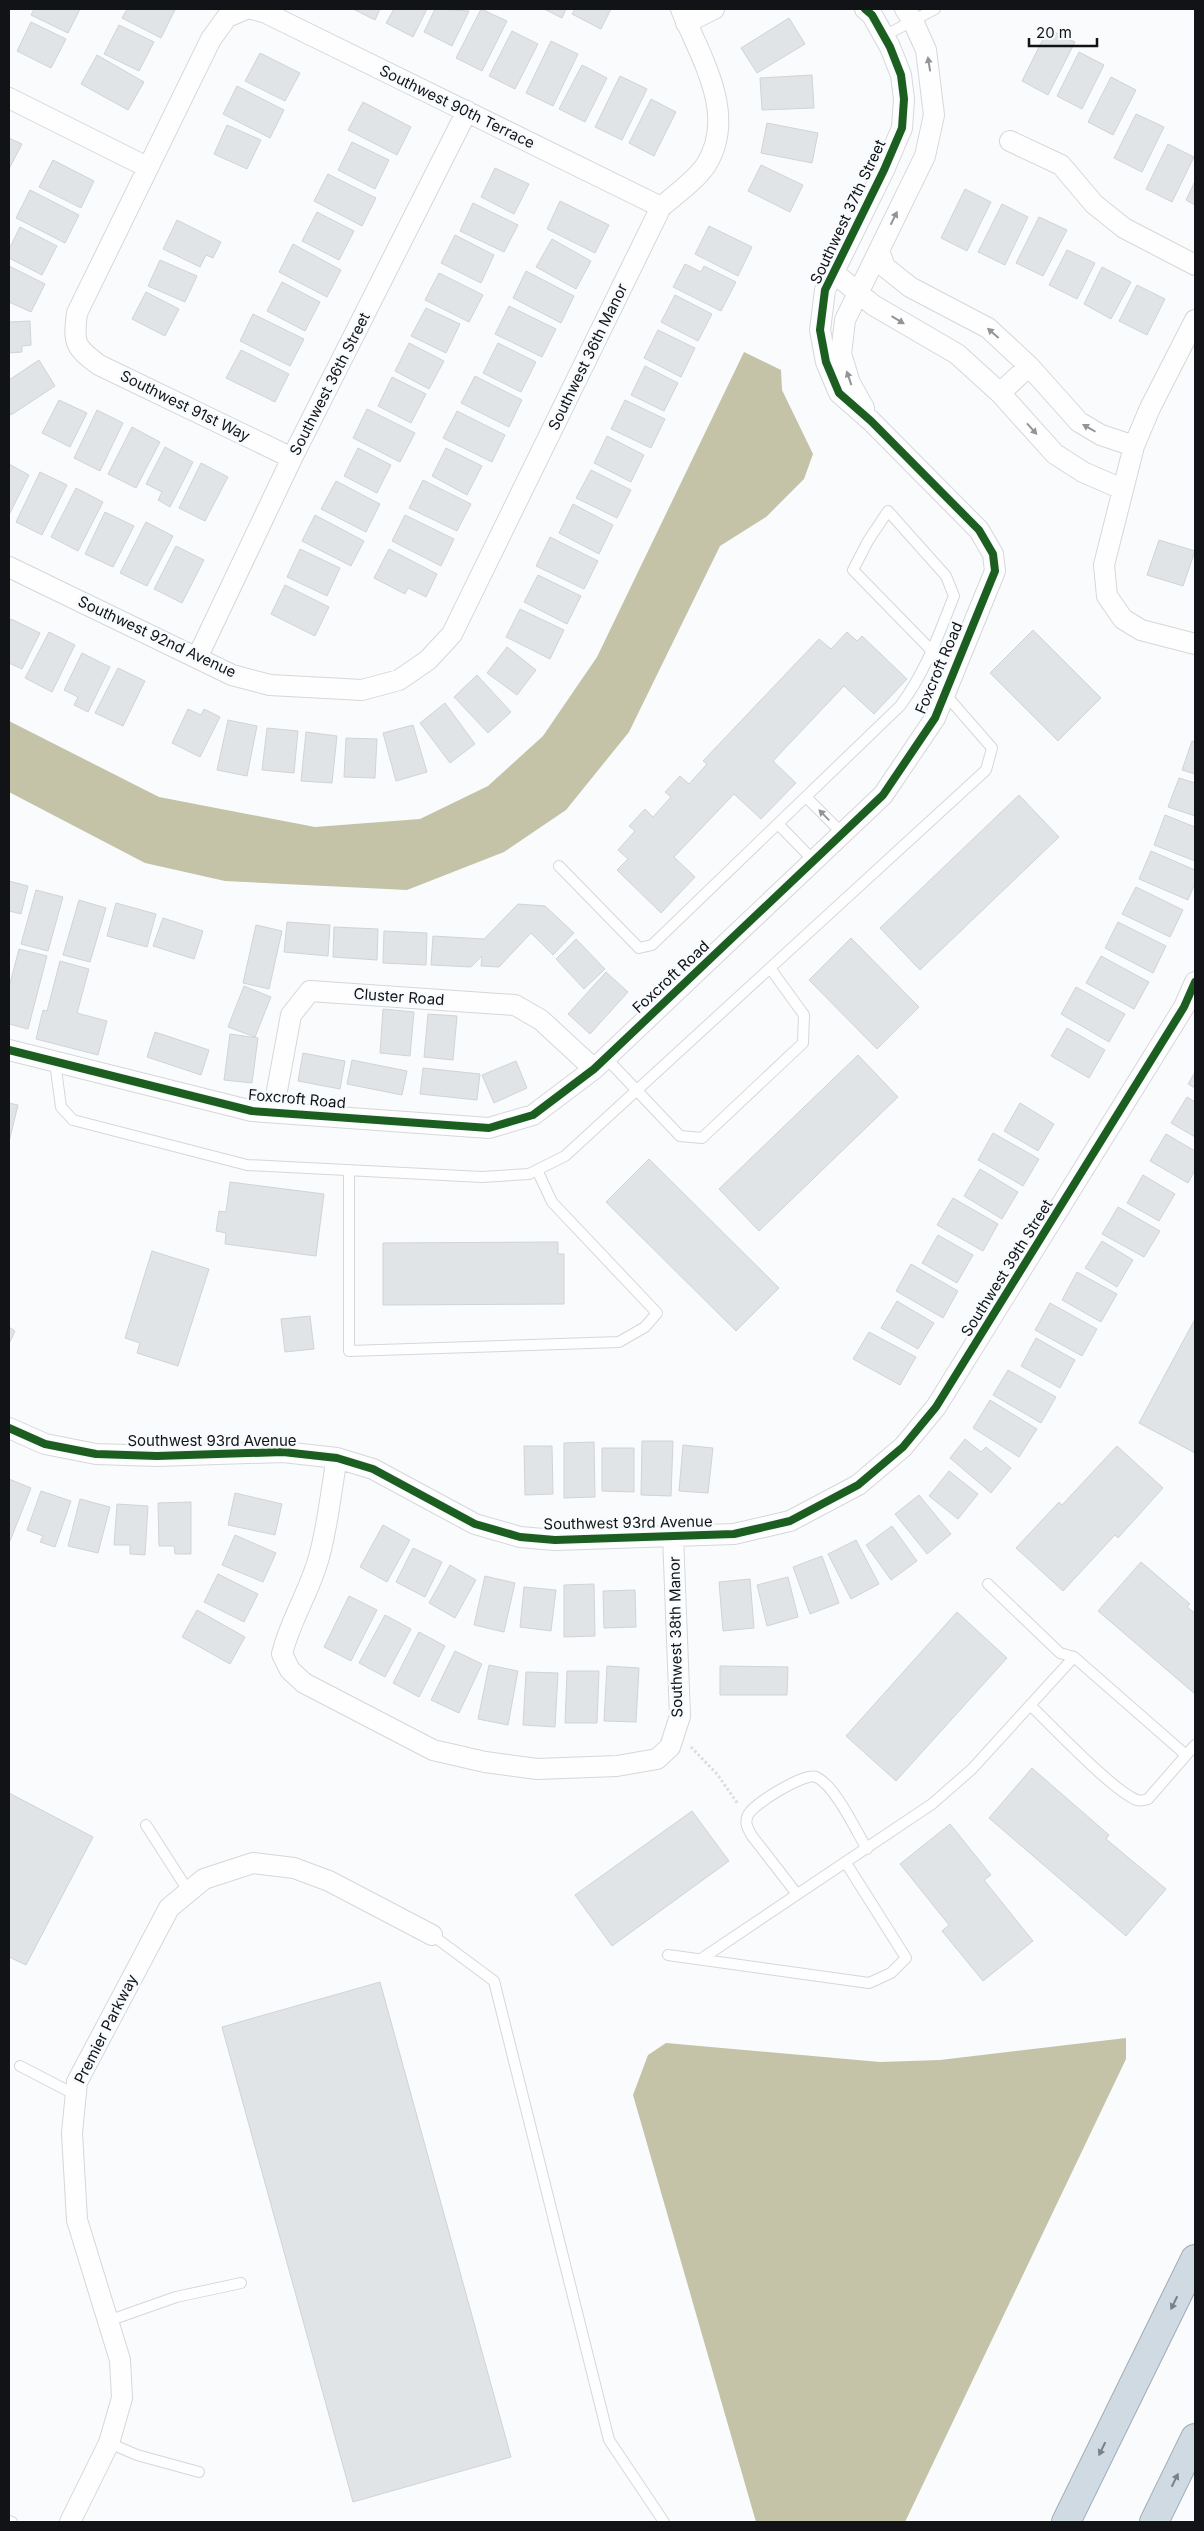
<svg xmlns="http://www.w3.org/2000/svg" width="1204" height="2531" font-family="Inter,sans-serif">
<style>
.water{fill:#c4c2a7}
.building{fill:#e1e4e6;stroke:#d1d3d6}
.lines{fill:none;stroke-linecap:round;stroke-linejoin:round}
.lane-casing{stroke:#d5d7da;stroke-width:12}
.street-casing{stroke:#d5d7da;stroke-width:22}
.highway-casing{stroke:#9ea9b4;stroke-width:30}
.path{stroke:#ddddde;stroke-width:3;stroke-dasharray:2.5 2.5;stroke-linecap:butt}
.lane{stroke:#fefeff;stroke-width:10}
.street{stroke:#fefeff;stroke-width:20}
.highway{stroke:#cfdae3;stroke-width:28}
.cycleway-casing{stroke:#f8fbfe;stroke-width:11}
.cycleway{stroke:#1b5e20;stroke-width:8}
.oneway{fill:#939496}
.oneway2{fill:#7a8087}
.labels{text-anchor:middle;stroke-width:5;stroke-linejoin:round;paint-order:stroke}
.street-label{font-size:15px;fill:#111316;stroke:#f8fbfe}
</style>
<rect width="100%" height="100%" fill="#f9fbfd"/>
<path class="water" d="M744 352 781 370 782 390 813 454 804 479 766 517 720 546 629 732 566 810 504 852 407 890 225 881 145 863 9 792V721L159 797 315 827 420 819 488 786 543 736 597 657Z
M1126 2038V2059L905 2522H756L633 2095 648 2055 666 2043 880 2062 940 2060Z"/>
<path class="building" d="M34 9H80L68 33 31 15Z
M127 9H173L175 10 161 38 122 18Z
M353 9H380L375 20Z
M394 9H427L413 37 386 23Z
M435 9 469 11 452 46 424 32Z
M481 9 507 21 482 71 456 58Z
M544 9H566L562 18Z
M575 9H611L601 29 572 14Z
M789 18 805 44 757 73 741 48Z
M31 22 66 39 51 68 17 51Z
M119 25 154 42 139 71 104 54Z
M1048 29 1075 42 1048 95 1022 81Z
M512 31 538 44 515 89 489 76Z
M551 41 578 54 553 106 526 93Z
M1079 52 1104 65 1082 109 1057 96Z
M260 53 300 73 285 101 245 81Z
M97 55 144 82 128 110 81 84Z
M582 65 607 78 585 122 559 109Z
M812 75 814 108 762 110 760 78Z
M620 76 647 89 622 140 595 127Z
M1111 77 1136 90 1113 135 1088 122Z
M237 86 284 110 270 138 223 114Z
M651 99 676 112 654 156 629 143Z
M363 102 411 127 397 155 348 130Z
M1136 114 1164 127 1142 172 1114 158Z
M767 123 818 133 812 163 761 153Z
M227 125 261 140 247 169 214 154Z
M9 138 22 144 9 169Z
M352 142 389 160 375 189 338 170Z
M1168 144 1194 157 1172 202 1146 189Z
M53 160 94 181 81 208 39 187Z
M761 165 803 185 790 212 748 191Z
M495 168 529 184 514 214 481 197Z
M328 174 376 198 362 226 314 201Z
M1195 181V205L1186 200Z
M965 189 991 202 967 251 941 238Z
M30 190 79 215 65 243 16 218Z
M560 201 609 225 595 253 547 229Z
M473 203 518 225 504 252 460 231Z
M1002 204 1028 217 1005 265 978 252Z
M317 212 354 231 339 260 302 241Z
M1039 217 1067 230 1043 276 1016 263Z
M177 220 221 242 213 258 206 255 200 267 163 249Z
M709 226 752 247 738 276 695 254Z
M20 227 57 246 42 275 9 258V249Z
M455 235 494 255 481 283 441 263Z
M552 239 591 261 576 289 536 267Z
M293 244 341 270 327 297 279 272Z
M1067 250 1095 263 1077 299 1049 285Z
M160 260 197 276 185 302 148 286Z
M685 264 701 272 704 266 736 282 721 311 673 287Z
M9 266 45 284 31 312 9 302Z
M1102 267 1131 282 1111 319 1084 304Z
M526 271 574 296 561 323 513 298Z
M439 273 483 295 469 322 425 300Z
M282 282 320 302 305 331 267 311Z
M1137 285 1165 299 1147 335 1119 321Z
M146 292 179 309 165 336 132 319Z
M675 295 712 314 698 341 661 322Z
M509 306 556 329 542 357 495 334Z
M426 308 460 324 446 353 411 336Z
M253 314 304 339 290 366 240 341Z
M30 321 31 345 22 346V352L9 353V322Z
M658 330 695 348 681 377 644 358Z
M409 343 444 361 429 389 395 371Z
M498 343 536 362 521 392 483 373Z
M241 350 289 374 275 402 226 378Z
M39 360 55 386 11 415 9 412V380Z
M645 366 678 383 664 411 631 395Z
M475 376 522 400 509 427 461 403Z
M392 377 426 394 411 423 378 406Z
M59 400 87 413 70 447 42 433Z
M625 400 665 419 651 448 611 429Z
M367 409 415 433 400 462 353 438Z
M97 410 123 423 100 471 74 458Z
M457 411 505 435 492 462 443 438Z
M132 427 160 442 136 488 108 474Z
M607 436 644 455 631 482 594 463Z
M165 447 193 462 170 507 158 500 162 492 146 484Z
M358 448 391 465 377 493 344 476Z
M446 448 482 466 467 495 432 476Z
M201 463 228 477 205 521 179 508Z
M9 464 29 475 9 515Z
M591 470 631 490 617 518 576 498Z
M40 472 67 485 42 535 16 522Z
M423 480 471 504 457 531 409 508Z
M336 481 380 504 366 532 321 509Z
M76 488 103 502 78 551 51 537Z
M573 504 613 525 599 554 559 533Z
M105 512 134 526 113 567 85 554Z
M315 515 364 541 351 566 302 541Z
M405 515 454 539 441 566 392 541Z
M146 522 173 536 147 586 120 573Z
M550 537 598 561 584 589 536 566Z
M1159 540 1195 551 1183 586 1147 575Z
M176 546 204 560 182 603 154 589Z
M300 549 340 568 327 596 287 577Z
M389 549 437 574 426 597 408 588 405 594 374 578Z
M538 575 581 596 567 624 524 602Z
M285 585 329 607 315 636 271 614Z
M520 609 564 630 550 659 506 637Z
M11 619 40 633 22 669 9 663V624Z
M1033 630 1101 698 1058 741 990 673Z
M49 632 75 645 52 692 25 678Z
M847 632 857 641 862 636 907 679 874 714 844 686 773 761 796 783 761 819 734 794 674 857 695 877 661 913 617 870 628 859 618 850 635 831 629 826 645 809 653 817 671 797 665 792 680 776 689 784 707 764 703 761 819 639 831 649Z
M507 647 536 670 517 695 487 673Z
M82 653 110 667 88 712 74 705 78 697 64 690Z
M118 668 145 681 123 726 95 713Z
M477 675 511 712 488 733 454 697Z
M445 703 475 744 450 763 420 723Z
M188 709 201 715 204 709 220 717 200 757 172 743Z
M228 720 257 726 247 776 217 770Z
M413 725 427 772 396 781 383 733Z
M267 728 298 731 294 773 262 770Z
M306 732 337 736 332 783 301 781Z
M346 738 377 739 375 778 344 777Z
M1192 741 1195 742V774L1182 770Z
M1179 778 1195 783V816L1168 807Z
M1019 795 1059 837 920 970 880 928Z
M1165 815 1195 827V861L1154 845Z
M1151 851 1195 870V883L1188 900 1139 879Z
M9 881 28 886 21 914 9 911Z
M1136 887 1183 910 1170 937 1122 914Z
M36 890 63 897 48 951 21 944Z
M79 900 106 908 90 962 63 955Z
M116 903 156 914 147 947 107 936Z
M518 904 545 906 574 933 553 955 531 933 499 967 481 966 482 956 471 967 431 965 433 936 484 939Z
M163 918 203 931 194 959 153 946Z
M287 922 330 925 328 956 284 952Z
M1118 922 1166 946 1153 973 1105 948Z
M256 925 282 931 269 989 243 983Z
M334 927 378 929 377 960 333 957Z
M384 931 427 933 426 965 383 963Z
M851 938 919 1007 877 1049 809 980Z
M576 939 605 969 584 989 556 959Z
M19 949 47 956 28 1029 9 1024V987Z
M1101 956 1149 982 1134 1009 1086 983Z
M60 961 89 969 77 1013 107 1021 98 1055 36 1039 43 1010 47 1011Z
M606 972 628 992 590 1034 568 1014Z
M244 986 271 997 255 1037 228 1027Z
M1076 987 1125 1014 1109 1042 1061 1014Z
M383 1009 414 1012 410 1056 380 1053Z
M428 1014 457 1016 453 1060 424 1057Z
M1067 1028 1105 1050 1089 1078 1051 1056Z
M155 1032 209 1050 201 1075 147 1057Z
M230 1034 258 1038 252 1083 224 1080Z
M303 1053 345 1061 340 1089 298 1081Z
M858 1055 898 1097 759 1231 719 1189Z
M352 1060 407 1071 402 1095 347 1084Z
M516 1061 527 1088 494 1103 482 1075Z
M423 1068 480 1074 477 1100 420 1094Z
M1195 1072V1088L1188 1084Z
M1187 1097 1195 1102V1137L1171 1123Z
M9 1103 18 1105 9 1142Z
M1020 1103 1054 1124 1038 1151 1004 1131Z
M993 1133 1039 1159 1023 1186 978 1160Z
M1166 1134 1195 1151V1170L1188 1183 1150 1161Z
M649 1159 779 1288 736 1331 606 1202Z
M980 1169 1018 1192 1002 1219 964 1196Z
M1143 1175 1175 1194 1159 1221 1127 1203Z
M230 1182 324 1194 316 1256 225 1244 226 1233 216 1231 219 1211 226 1212Z
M953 1198 998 1224 983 1251 937 1225Z
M1118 1207 1160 1231 1144 1257 1102 1234Z
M938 1235 973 1255 957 1283 922 1263Z
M1102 1241 1133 1260 1117 1287 1085 1268Z
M558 1242V1254H564V1304L383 1305V1243Z
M152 1251 209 1269 178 1366 137 1353 140 1343 125 1338Z
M911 1264 958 1291 943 1318 896 1291Z
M1077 1272 1117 1294 1101 1322 1062 1300Z
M897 1301 934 1323 918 1349 881 1328Z
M1050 1303 1097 1329 1082 1356 1035 1330Z
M310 1316 314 1349 285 1352 281 1319Z
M1195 1319V1453L1139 1423Z
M9 1327 15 1331 9 1344Z
M869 1332 916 1357 900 1385 853 1359Z
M1036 1338 1075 1360 1060 1388 1021 1366Z
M1008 1370 1056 1397 1041 1423 993 1395Z
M990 1400 1037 1429 1019 1457 973 1428Z
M965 1439 981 1452 986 1447 1011 1468 991 1493 950 1458Z
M642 1441H673L671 1496 641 1495Z
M594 1442 595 1497 564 1498V1443Z
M683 1445 713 1448 708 1493 679 1491Z
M524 1446H552L553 1494 525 1495Z
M1117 1446 1163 1488 1118 1538 1115 1535 1063 1591 1016 1548 1059 1502 1062 1505Z
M602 1448H634V1492L602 1491Z
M949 1471 978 1494 958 1519 929 1496Z
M9 1479 31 1488 10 1541H9Z
M41 1491 71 1501 55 1547 40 1542 43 1536 27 1530Z
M235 1493 282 1504 275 1535 228 1525Z
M919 1495 951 1534 927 1554 895 1514Z
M80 1499 110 1507 98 1553 68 1546Z
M191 1502V1554H175L174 1546H159L158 1503Z
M117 1504 148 1506 145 1555 130 1554V1545H114Z
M383 1525 410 1540 387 1582 360 1567Z
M892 1526 917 1561 891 1580 866 1545Z
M235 1535 276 1553 263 1582 222 1565Z
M856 1540 879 1584 851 1599 828 1554Z
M413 1548 442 1562 425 1597 396 1582Z
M822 1556 839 1603 810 1614 793 1567Z
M1141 1562 1190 1604 1187 1607 1195 1613V1694L1098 1611Z
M450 1565 476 1580 455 1618 429 1603Z
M218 1574 258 1594 244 1622 204 1602Z
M485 1576 515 1583 504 1632 474 1625Z
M788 1577 798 1617 767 1626 757 1585Z
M750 1579 754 1628 723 1631 719 1582Z
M594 1584 595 1636 564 1637V1585Z
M524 1587 556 1590 551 1631 520 1627Z
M635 1590 636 1627 604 1628 603 1591Z
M349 1596 377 1610 351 1661 324 1647Z
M197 1610 245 1637 230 1664 182 1637Z
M957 1612 1007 1658 896 1781 846 1736Z
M385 1615 411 1629 385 1677 359 1663Z
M419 1632 445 1646 419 1697 393 1683Z
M455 1651 482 1664 459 1713 431 1700Z
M489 1665 518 1671 508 1725 478 1719Z
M607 1666 639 1668 636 1722 604 1721Z
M720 1666 788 1667 787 1695H720Z
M567 1671H599L597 1723H565Z
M526 1672 558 1673 555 1727 523 1725Z
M1032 1768 1109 1835 1106 1839 1166 1889 1126 1936 989 1818Z
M9 1793 93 1837 26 1965 9 1957Z
M692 1811 729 1861 612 1946 575 1895Z
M950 1824 991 1875 984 1880 1033 1941 983 1981 942 1931 949 1925 900 1864Z
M380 1982 511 2457 353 2502 222 2027Z"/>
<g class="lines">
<defs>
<path id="lane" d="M884 36 935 9
M806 797 842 833
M778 824 814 861
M559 866 639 948 652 945 900 706C925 673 939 634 954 596L946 576 888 511 868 541 853 570 932 651 943 663 955 670
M606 1058 680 1136 702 1138 803 1043 804 1015 770 968
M55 1062 61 1107 73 1120 247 1165 482 1177 529 1174 565 1156 986 770 992 748 945 694
M349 1170V1351L619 1342 645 1327 657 1313 552 1202 537 1170
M988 1584 1060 1653 1074 1657 1186 1755
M1030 1705C1051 1725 1114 1792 1137 1800 1140 1801 1145 1800 1148 1799L1195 1745
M146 1825 189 1892
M797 1894 752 1836C748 1829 744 1823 748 1815 753 1804 805 1772 816 1777 835 1785 856 1831 867 1849
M432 1935 494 1981 609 2440 664 2522
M668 1955 869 1983 891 1973 906 1958 846 1863
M701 1959 932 1804 972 1769 1074 1657
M20 2066 76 2095
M108 2321 176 2297 241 2283
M109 2443 137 2455 199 2472
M9 2521 12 2522"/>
<path id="street" d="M246 9 227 17 211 39 77 313C73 344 75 347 99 365L292 458
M252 9 266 13 661 207
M686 23 714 9
M9 98 147 167
M1010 141 1061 165 1094 204 1124 228 1195 265
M879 251 885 267 910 287 988 328 1029 366 1079 422 1101 435 1134 446
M833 272 873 305 957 354 1000 393 1055 454 1083 472 1122 489
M1195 320 1150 408 1134 446 1104 565 1107 596 1123 619 1141 630 1195 644
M1000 393 1029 366
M864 408 850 383 841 354 845 320 925 156 934 115 926 50 913 21 905 9
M9 567 232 675 270 685 362 690 399 680 428 660 452 634 661 207C675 195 695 181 706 165 738 114 700 57 681 9
M197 658 292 458 467 111
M9 1050 252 1111 489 1128 533 1115 594 1069 883 795 935 718 995 571 993 554 979 530 871 421 839 393 826 362 820 330 825 290 884 170 902 128 904 99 901 75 890 47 872 15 865 9
M273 1112 291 1015 310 991 515 1005 541 1020 594 1069
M9 1428 45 1444 96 1454 157 1456 283 1452 337 1458 373 1469 475 1524 520 1537 555 1540 734 1534 790 1521 858 1485 903 1447 936 1407 1184 1007 1195 982
M337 1458C331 1490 328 1525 319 1557 310 1591 290 1620 282 1654L290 1670 304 1683 433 1750 485 1762 537 1769 617 1766 657 1759 670 1747 680 1716 673 1536
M70 2522 109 2443 122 2398 120 2360 77 2220 72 2133 77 2082 169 1908 204 1879 253 1863 294 1868 329 1881 432 1935"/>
<path id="highway" d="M1066 2522 1195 2259
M1154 2522 1195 2438"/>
</defs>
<use href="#lane" class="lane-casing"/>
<use href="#street" class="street-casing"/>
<use href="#highway" class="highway-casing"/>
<path class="path" d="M691 1747 717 1774 738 1804"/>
<use href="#lane" class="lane"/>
<use href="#street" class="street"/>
<use href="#highway" class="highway"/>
<defs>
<path id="cycleway" d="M9 1050 252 1111 489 1128 533 1115 594 1069 883 795 935 718 995 571 993 554 979 530 871 421 839 393 826 362 820 330 825 290 884 170 902 128 904 99 901 75 890 47 872 15 865 9
M9 1428 45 1444 96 1454 157 1456 283 1452 337 1458 373 1469 475 1524 520 1537 555 1540 734 1534 790 1521 858 1485 903 1447 936 1407 1184 1007 1195 982"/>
</defs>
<use href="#cycleway" class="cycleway-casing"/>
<use href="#cycleway" class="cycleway"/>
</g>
<defs><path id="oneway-solid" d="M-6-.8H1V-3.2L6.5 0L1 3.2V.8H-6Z" transform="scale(1.25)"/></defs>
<g class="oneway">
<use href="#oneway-solid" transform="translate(929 64) rotate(-99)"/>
<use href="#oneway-solid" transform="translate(894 218) rotate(-64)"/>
<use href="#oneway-solid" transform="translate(898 320) rotate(31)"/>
<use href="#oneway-solid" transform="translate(993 333) rotate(-139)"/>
<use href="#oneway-solid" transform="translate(849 378) rotate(-109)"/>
<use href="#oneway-solid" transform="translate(1089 428) rotate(-150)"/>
<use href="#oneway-solid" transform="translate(1032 429) rotate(48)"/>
<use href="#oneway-solid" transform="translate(824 815) rotate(-134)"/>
</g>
<g class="oneway2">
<use href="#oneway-solid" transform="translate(1174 2303) rotate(116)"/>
<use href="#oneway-solid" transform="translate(1102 2449) rotate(116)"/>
<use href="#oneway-solid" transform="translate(1175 2480) rotate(-64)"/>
</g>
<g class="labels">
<g class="street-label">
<text transform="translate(457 107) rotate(26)" y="5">Southwest 90th Terrace</text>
<text transform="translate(848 212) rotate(-65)" y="5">Southwest 37th Street</text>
<text transform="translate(588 357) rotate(-64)" y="5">Southwest 36th Manor</text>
<text transform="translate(330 384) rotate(-63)" y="5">Southwest 36th Street</text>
<text transform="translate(185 406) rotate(26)" y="5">Southwest 91st Way</text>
<text transform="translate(157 637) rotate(25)" y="5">Southwest 92nd Avenue</text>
<text transform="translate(939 668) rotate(-67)" y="5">Foxcroft Road</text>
<text transform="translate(671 977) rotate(-43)" y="5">Foxcroft Road</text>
<text transform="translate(399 997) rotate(4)" y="5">Cluster Road</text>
<text transform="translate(297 1099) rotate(5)" y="5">Foxcroft Road</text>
<text transform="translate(1007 1268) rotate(-58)" y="5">Southwest 39th Street</text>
<text x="212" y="1446">Southwest 93rd Avenue</text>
<text transform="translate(628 1523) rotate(-1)" y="5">Southwest 93rd Avenue</text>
<text transform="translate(676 1637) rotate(-91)" y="5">Southwest 38th Manor</text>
<text transform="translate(106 2029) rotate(-63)" y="5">Premier Parkway</text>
</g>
</g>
<rect width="1204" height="2531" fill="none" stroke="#111316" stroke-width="20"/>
<path d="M1029 38v8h68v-8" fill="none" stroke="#111316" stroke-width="2.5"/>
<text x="1036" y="38" font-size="15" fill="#111316" stroke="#f8fbfe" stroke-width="4" paint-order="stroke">20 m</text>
</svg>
